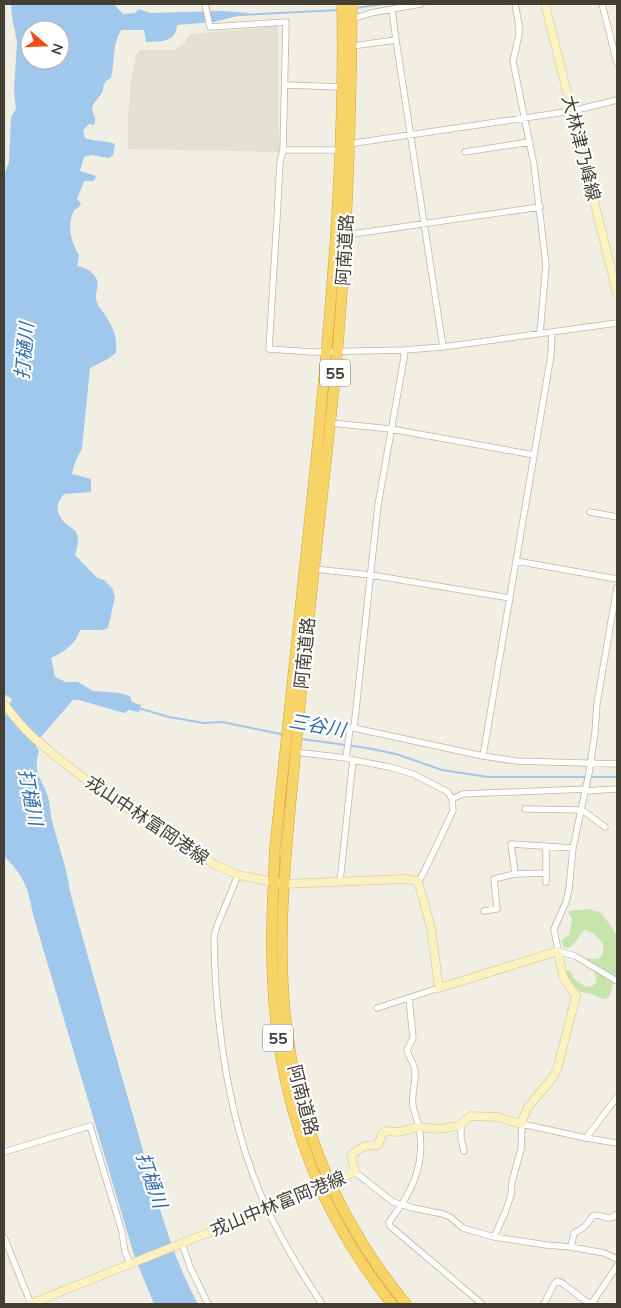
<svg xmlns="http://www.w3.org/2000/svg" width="621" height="1308" font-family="Mulish,'Noto Sans JP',sans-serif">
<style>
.residential{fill:#e4e0d1}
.green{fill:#c7e4ad}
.water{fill:#a0c7ec;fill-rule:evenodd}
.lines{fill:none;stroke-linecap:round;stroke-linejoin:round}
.stream{stroke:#a0c7ec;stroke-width:2}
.street-casing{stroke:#bcb6a6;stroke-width:7}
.secondary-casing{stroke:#cfc494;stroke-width:9}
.highway-casing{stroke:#d6a837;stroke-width:11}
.street{stroke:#fff;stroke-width:5.5}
.secondary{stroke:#fcf2c1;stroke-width:8}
.highway{stroke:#f8d367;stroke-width:10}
.labels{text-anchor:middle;stroke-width:4.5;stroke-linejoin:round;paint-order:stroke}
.shield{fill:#fff;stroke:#7b7871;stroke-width:1}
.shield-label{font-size:16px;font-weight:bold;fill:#423e34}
.street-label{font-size:18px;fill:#423e34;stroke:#fff}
.water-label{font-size:19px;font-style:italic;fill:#326da9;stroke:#fff}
</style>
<rect width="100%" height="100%" fill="#f1eee3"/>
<path class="residential" d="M278 26 279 51V152L128 149V115L131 81 136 55 139 50H176L183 45 190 34Z"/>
<path class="green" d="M587 909 600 912 611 926 617 936V971L609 998 603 999 592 994 580 992 568 978 565 972 568 970 571 972 574 979 586 987 592 986 596 983C597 974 592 964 586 958 590 958 596 960 599 958 611 949 597 932 585 930 578 936 576 943 569 948L564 947 561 941 569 935 572 920 568 911Z"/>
<path class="water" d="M11 4H114L123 14 135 13 139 9 150 13 220 11 249 13 214 22 177 25C176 43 161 41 146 42L144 30H121C112 45 115 61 111 78 105 81 103 84 103 91 101 96 92 103 92 109 93 116 97 116 94 125L89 124 83 130 85 138C95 142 105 140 115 144L113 155 109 158 91 155 84 157 80 171 96 176 94 181H84L77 199 81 203 78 208 74 210C67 226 70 240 79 255L77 266C84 267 92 271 96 278 100 285 95 291 96 298 96 303 100 308 103 312 112 325 118 337 116 353L108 359 90 368 82 448 74 465 72 474 91 479V492L64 494C56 503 55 512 64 522 67 526 73 527 76 532 80 539 77 548 75 555L97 578 104 580 112 588 115 597 108 628 103 630H80C76 644 64 652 51 658L55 677 66 682H78L93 691 119 693 130 696 132 702 141 705 139 712 129 710 124 713 79 700H73L40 738 36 747 39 751C33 772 40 776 47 794 50 802 50 812 52 821 58 845 67 867 70 892 93 975 116 1057 140 1140 156 1195 170 1253 198 1304H154L134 1255 34 918C28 889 26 878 4 856V718L12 699 4 694V175L9 162 11 117 16 109 14 90 17 42 12 17ZM30 30H60V60H30Z"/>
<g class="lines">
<path class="stream" d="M356 8 383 4
M239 15 339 10
M138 708 169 717 204 723 222 722 285 735
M302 739 367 748 396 754 442 770 488 777H617"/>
<defs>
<path id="street" d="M205 4 210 27 286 22 283 150 280 162 277 218 269 349 312 352 404 350 443 347 617 323
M515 4 519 25V35L513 61 534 165 546 265 540 333
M602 4 617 63
M392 9 421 4
M352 19 371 13 392 9 396 40
M352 46 396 40 443 347
M285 85 341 87
M348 144 572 111 617 100
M283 150H341
M465 152 530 142
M346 235 540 207
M331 423 391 429 534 455
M590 512 617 517
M516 561 617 579
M314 569 371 575 510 598
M617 587 597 703 595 733 589 773 573 848 569 889 566 902 554 929 558 951 575 956 617 981
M298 723 354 728 483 756 516 761 617 764
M354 728 378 505 404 358V350
M295 752 346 758 350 729
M483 756 551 355 552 332
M353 760 389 767 413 774 448 792 452 799 453 811 422 876 418 881
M585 791 617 789
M452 799 463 794 586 789
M525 809 582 810 605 827
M546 846V882
M515 874 511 844 573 848
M238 875 217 926 214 936C215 1026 229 1126 267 1209 283 1242 302 1274 322 1304
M340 881 353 760 346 758
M484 911 497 909 494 879 515 874 546 873
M409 998 413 1038 407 1050C409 1058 414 1063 415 1071 416 1083 411 1094 413 1106 414 1113 418 1120 419 1128 426 1165 411 1194 389 1222L390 1226 482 1304
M377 1008 439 988
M461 1125V1139L464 1151
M586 1138 617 1097
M4 1152 90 1126 122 1232 125 1252 130 1263
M355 1172 393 1202 413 1208 443 1214 450 1217 463 1228 494 1237 546 1245 571 1247 604 1253 617 1259
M4 1237 31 1304
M494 1237 505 1213 511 1195 512 1182 521 1149 522 1124 586 1138 617 1143
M182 1243 190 1267 208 1304
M571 1247 574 1233C578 1231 582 1229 585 1226 588 1224 590 1218 593 1216 601 1212 607 1224 617 1214
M592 1303 617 1266
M544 1304 554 1284 557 1281 562 1283 587 1302 595 1304"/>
<path id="secondary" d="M545 4 617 293
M4 704C15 718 26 732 40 743 88 785 143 818 196 854L216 865 238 875 284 884 405 879 418 881 431 928 439 988 558 951 563 977 576 996 557 1070 550 1081 528 1107 524 1116 522 1124 497 1117 471 1116 458 1126 438 1129 419 1127 398 1132 386 1131 382 1134 378 1145 364 1146 351 1155 355 1172 320 1188 30 1304"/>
<path id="highway" d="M342 4C345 157 331 310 316 461 303 590 289 718 275 846 273 892 270 940 273 986 276 1045 288 1104 309 1160 313 1169 316 1179 320 1188 339 1229 364 1269 392 1304
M352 4C351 144 346 285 330 425 318 536 305 647 295 758 288 833 279 909 283 985 289 1104 331 1212 406 1304"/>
</defs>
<use href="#street" class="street-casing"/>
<use href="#secondary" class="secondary-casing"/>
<use href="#highway" class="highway-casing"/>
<use href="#street" class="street"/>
<use href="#secondary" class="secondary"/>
<use href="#highway" class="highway"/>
</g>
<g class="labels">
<g class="shield">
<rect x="320" y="359.5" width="30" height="27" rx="4"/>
<rect x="263" y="1024.5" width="30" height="27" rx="4"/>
</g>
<g class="shield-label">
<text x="335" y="379">55</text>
<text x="278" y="1044">55</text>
</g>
<g class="street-label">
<text transform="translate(581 148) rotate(76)" y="6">大林津乃峰線</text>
<text transform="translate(345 250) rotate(-87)" y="6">阿南道路</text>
<text transform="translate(305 653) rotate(-84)" y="6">阿南道路</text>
<text transform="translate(147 820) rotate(34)" y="6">戎山中林富岡港線</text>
<text transform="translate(303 1100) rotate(75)" y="6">阿南道路</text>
<text transform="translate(278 1204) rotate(-22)" y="6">戎山中林富岡港線</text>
</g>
<g class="water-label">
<text transform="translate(24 351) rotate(-85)" y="7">打樋川</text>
<text transform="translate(317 725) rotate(10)" y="7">三谷川</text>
<text transform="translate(31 797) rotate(79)" y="7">打樋川</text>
<text transform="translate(152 1180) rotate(71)" y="7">打樋川</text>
</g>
</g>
<rect width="621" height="1308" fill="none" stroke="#423e34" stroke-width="10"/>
<g transform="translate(45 45) rotate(109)"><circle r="24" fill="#ffffff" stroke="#b3b2ae"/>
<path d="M0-4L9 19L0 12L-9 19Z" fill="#f14b19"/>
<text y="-8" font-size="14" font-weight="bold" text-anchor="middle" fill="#423e34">N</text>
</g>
</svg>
